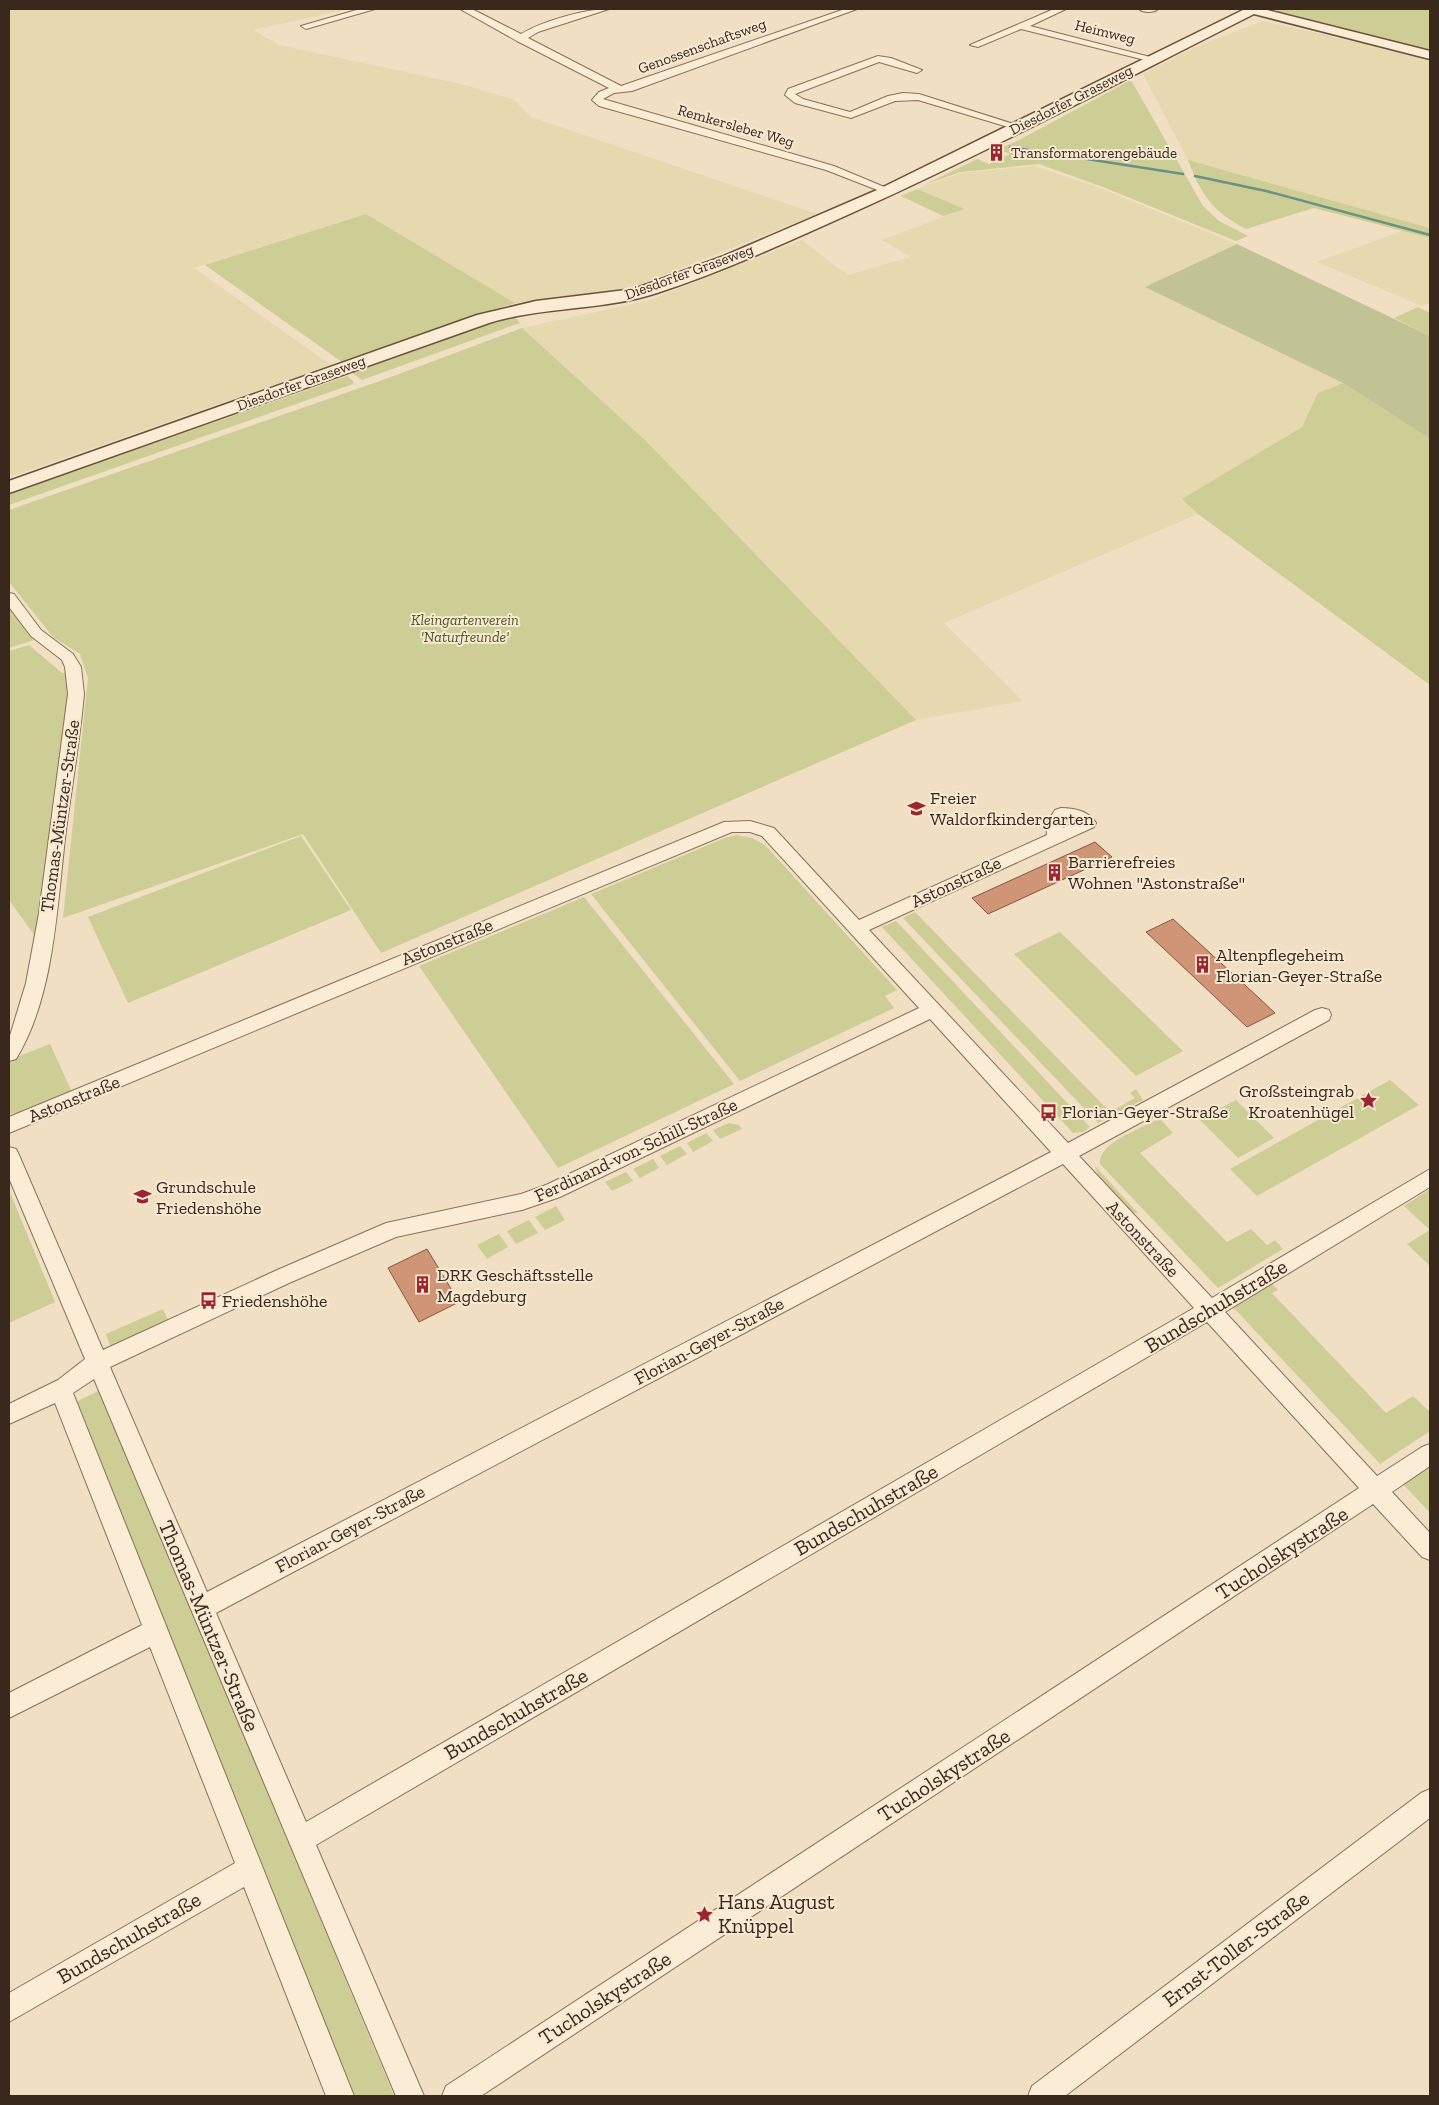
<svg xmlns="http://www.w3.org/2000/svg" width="1439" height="2105" font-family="'Zilla Slab',serif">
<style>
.farmland{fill:#e6d9af}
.green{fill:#ccce95}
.cemetery{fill:#c1c395}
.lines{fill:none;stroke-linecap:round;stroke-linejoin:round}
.stream{stroke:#6b9184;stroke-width:2.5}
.building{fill:#d09576;stroke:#8a563d}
.street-casing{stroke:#8a6f58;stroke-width:2}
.secondary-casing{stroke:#6c503b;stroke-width:3}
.street{fill:#faecd5;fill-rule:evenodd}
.secondary{fill:#faecd5;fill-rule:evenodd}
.labels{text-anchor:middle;stroke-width:4;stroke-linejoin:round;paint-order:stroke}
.far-street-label{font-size:15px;fill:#39291d;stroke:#f7e9d2}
.far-poi-label{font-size:15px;fill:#39291d;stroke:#f7e9d2;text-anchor:start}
.far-park-label{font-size:15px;font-style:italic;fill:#4d5723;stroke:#f7e9d2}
.poi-label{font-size:18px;fill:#39291d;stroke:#f7e9d2;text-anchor:start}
.street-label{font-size:18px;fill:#39291d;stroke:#f7e9d2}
.near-street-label{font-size:21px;fill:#39291d;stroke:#f7e9d2}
.near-poi-label{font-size:21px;fill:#39291d;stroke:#f7e9d2;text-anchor:start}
</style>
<rect width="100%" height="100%" fill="#f0dfc2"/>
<path class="farmland" d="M9 9H349L253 30 279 45 461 84 513 99 531 117 817 214 636 286 595 296 515 303 366 214 194 268 331 365 9 477Z
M1262 21 1430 58V228L1188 160 1143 74 1194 48Z
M1034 166 1100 188 1237 244 1146 287 1343 383 1318 393 1302 427 1183 499 1198 514 944 623 1023 701 916 720 646 441 522 328 647 301 802 240 847 275 911 257 882 240 964 209 917 189 961 173Z
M1404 230 1430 238V303L1422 306 1317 262Z"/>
<path class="green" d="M1276 9H1430V50L1287 15 1278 12Z
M1131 80 1203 206 1219 221 1248 236 1236 241 1103 187 1039 164 960 172 924 185 977 159 989 164 1010 154 998 149 1019 140Z
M1188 160 1430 228V238L1314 208 1246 229C1213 212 1201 195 1188 160Z
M917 189 965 209 943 216 901 196Z
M366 214 515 303 342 362 205 265Z
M1418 307 1430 313V336L1394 318Z
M513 315 520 323 362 380 351 372 505 316Z
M522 328 646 441 916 720 381 953 303 834 63 918 88 678 80 654 53 637 9 582V510L380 381Z
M347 376 354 382 353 384 9 505V494Z
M1343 383 1430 439V685L1198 514 1182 499 1302 427 1318 393Z
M9 606 34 640 9 648Z
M29 645 62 673 68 672C73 709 61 748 56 785 48 835 44 886 35 936L9 900V651Z
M736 835 752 838 765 845 897 990 885 996 894 1008 740 1081 591 894 725 838Z
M301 836 351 910 128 1003 88 917Z
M584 897 734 1084 558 1168 419 966Z
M915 912 1110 1112 1135 1098 1130 1093 1136 1089 1143 1100 1098 1123 903 918Z
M896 921 1090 1127 1083 1132 1073 1133 882 927Z
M1060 932 1183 1051 1136 1076 1014 954Z
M50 1044 72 1092 25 1112 9 1114V1060Z
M1390 1080 1419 1105 1257 1196 1230 1169Z
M1236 1100 1274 1138 1238 1158 1199 1119Z
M1161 1120 1173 1133 1140 1153 1227 1242 1251 1229 1267 1245 1275 1240 1283 1249 1218 1288 1100 1164C1098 1143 1138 1130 1154 1121Z
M729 1123 739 1125 742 1129 720 1139 713 1130Z
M706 1133 713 1141 693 1152 687 1143Z
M680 1146 687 1154 667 1165 660 1156Z
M653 1159 659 1168 640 1178 633 1169Z
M1095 1166 1138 1213H1131L1099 1178Z
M626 1172 633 1181 612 1191 605 1182Z
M1430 1189V1266L1407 1244 1430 1230 1404 1206Z
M9 1190 55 1302 9 1323Z
M556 1206 565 1220 545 1230 535 1217Z
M529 1220 538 1233 516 1244 507 1231Z
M499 1234 508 1247 487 1259 477 1245Z
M1271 1283 1278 1290 1272 1293 1386 1413 1413 1396 1430 1412V1431L1380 1464 1232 1306Z
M163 1309 169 1322 118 1345 110 1346 106 1334Z
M100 1390 394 2096H353L74 1403Z
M1430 1467V1513L1403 1484Z"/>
<path class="cemetery" d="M1237 244 1430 336V439L1343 383 1145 287Z"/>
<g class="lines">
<path class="stream" d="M1010 147 1183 174
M1195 176 1266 191 1430 235"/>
</g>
<path class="building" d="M1095 842 1112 857 988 914 972 898Z
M1173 919 1259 998 1275 1013 1247 1027 1146 932Z
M427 1249 459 1302 419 1322 388 1268Z"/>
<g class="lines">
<defs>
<path id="street" d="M360 9H375L306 29 301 26Z
M460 9H472L521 34C543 21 584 9 609 9L538 32 528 38 621 86 845 9H857L632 91 614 93 603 99 834 166 894 191 889 194 885 193 826 170 599 106 592 100 599 92 609 88 517 41Z
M1054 9H1066L1030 26 1158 59 1153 62 1021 29 978 47 970 45Z
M1139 9H1158C1154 13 1143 13 1139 9Z
M878 56 891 58 922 70 917 73 879 62 795 94 803 99 850 112 888 96 903 93 919 94 1023 127 1018 130 918 100 895 101 851 118 795 103 785 95 788 89Z
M9 593 14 594 41 630 73 654 81 667 84 694C80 740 72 785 66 830 57 903 55 996 16 1059L9 1061V1039L26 983 39 913 68 694 65 667 62 660 31 636 9 607Z
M1061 808C1074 808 1089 811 1096 823L1094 827 869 930 1068 1143 1315 1010 1322 1008 1329 1010 1331 1015 1329 1020 1079 1156 1212 1298 1430 1169V1187L1225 1312 1377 1476 1422 1447 1430 1444V1466L1392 1492 1430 1533V1560L1422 1557 1373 1504 481 2096H442L446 2086 1359 1488 1207 1322 316 1845 424 2096H396L94 1379 73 1393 354 2096H326L244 1887 9 2022V1993L235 1863 150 1647 9 1718V1693L142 1625 55 1403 9 1424V1404L58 1380 85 1359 9 1178V1147L16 1149 19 1155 103 1350 275 1271 386 1223 521 1194 546 1185 919 1008 762 836 750 832H732L9 1133V1117L724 822 750 821 774 828 859 920 1047 835 1046 824 1055 810ZM1066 820 1074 822 1063 828ZM930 1019 1051 1152 207 1592 110 1367 289 1283 396 1237 522 1210 560 1197ZM1063 1164 1194 1308 306 1822 216 1613Z
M1430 1789V1818L1065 2096H1028L1032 2086 1421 1793Z"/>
<path id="secondary" d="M1245 9H1263L1430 51V59L1254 14C1121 81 989 151 854 212 790 241 724 271 657 293 602 311 545 306 489 323L9 493V481L477 315 536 301 634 289 724 256 877 190Z"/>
</defs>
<use href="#street" class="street-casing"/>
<use href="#secondary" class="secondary-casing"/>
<use href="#street" class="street"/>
<use href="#secondary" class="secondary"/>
</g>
<defs>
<symbol id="building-bare" viewBox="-9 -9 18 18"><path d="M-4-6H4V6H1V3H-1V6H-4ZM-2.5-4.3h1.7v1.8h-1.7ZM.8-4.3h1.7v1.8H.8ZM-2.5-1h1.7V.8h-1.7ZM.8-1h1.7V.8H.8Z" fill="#9c262f" stroke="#f7e9d2" stroke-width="2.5" paint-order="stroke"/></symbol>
<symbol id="school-bare" viewBox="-9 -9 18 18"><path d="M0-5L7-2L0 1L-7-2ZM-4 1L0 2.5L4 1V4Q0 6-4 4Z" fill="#9c262f" stroke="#f7e9d2" stroke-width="2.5" paint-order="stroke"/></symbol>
<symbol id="sight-bare" viewBox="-9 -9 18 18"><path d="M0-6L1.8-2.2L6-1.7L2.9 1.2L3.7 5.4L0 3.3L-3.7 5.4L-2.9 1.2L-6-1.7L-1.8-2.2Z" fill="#9c262f" stroke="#f7e9d2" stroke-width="2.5" paint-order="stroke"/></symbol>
<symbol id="bus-bare" viewBox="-9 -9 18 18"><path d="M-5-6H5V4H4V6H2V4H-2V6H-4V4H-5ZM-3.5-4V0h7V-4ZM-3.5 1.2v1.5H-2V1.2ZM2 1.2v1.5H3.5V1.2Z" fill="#9c262f" stroke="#f7e9d2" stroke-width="2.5" paint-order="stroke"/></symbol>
</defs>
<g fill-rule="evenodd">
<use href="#building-bare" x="984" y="140" width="25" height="25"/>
<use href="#school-bare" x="904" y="796" width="25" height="25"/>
<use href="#building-bare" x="1042" y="860" width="25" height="25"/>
<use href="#building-bare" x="1190" y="952" width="25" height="25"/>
<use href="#sight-bare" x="1356" y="1088" width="25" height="25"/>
<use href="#bus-bare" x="1036" y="1100" width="25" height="25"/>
<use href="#school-bare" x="130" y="1184" width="25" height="25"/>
<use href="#building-bare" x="410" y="1272" width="25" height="25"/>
<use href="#bus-bare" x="196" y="1288" width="25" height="25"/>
<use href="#sight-bare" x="692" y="1902" width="25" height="25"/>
</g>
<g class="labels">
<g class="far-street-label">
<text transform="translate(1105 32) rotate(14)" y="5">Heimweg</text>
<text transform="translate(702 46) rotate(-20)" y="5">Genossenschaftsweg</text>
<text transform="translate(1071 100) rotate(-27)" y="5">Diesdorfer Graseweg</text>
<text transform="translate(736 126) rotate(16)" y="5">Remkersleber Weg</text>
<text transform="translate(689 272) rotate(-20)" y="5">Diesdorfer Graseweg</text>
<text transform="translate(301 383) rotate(-20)" y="5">Diesdorfer Graseweg</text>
</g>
<g class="far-poi-label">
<text x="1011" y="158">Transformatorengebäude</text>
</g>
<g class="far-park-label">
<text x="465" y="625">Kleingartenverein<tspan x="465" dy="17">'Naturfreunde'</tspan></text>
</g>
<g class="poi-label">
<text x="930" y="804">Freier<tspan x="930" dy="21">Waldorfkindergarten</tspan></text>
<text x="1068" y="868">Barrierefreies<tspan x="1068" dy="21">Wohnen "Astonstraße"</tspan></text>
<text x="1216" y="961">Altenpflegeheim<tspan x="1216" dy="21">Florian-Geyer-Straße</tspan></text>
<text x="1354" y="1097" text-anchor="end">Großsteingrab<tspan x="1354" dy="21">Kroatenhügel</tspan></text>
<text x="1062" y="1118">Florian-Geyer-Straße</text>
<text x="156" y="1193">Grundschule<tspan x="156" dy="21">Friedenshöhe</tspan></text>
<text x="437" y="1281">DRK Geschäftsstelle<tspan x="437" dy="21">Magdeburg</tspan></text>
<text x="222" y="1307">Friedenshöhe</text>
</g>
<g class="street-label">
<text transform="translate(60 816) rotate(-82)" y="6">Thomas-Müntzer-Straße</text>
<text transform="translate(956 882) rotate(-25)" y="6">Astonstraße</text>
<text transform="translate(447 942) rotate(-22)" y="6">Astonstraße</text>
<text transform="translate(74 1099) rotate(-22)" y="6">Astonstraße</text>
<text transform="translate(636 1150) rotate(-25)" y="6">Ferdinand-von-Schill-Straße</text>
<text transform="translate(1143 1239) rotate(47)" y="6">Astonstraße</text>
<text transform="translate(709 1341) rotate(-28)" y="6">Florian-Geyer-Straße</text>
<text transform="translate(350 1529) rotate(-28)" y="6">Florian-Geyer-Straße</text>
</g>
<g class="near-street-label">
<text transform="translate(1216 1306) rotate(-31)" y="7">Bundschuhstraße</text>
<text transform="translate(866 1510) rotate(-30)" y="7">Bundschuhstraße</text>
<text transform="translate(1282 1553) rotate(-33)" y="7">Tucholskystraße</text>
<text transform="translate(209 1626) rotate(67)" y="7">Thomas-Müntzer-Straße</text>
<text transform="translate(516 1714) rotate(-30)" y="7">Bundschuhstraße</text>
<text transform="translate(944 1775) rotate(-33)" y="7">Tucholskystraße</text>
<text transform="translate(129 1938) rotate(-30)" y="7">Bundschuhstraße</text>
<text transform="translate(1236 1949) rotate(-37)" y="7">Ernst-Toller-Straße</text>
<text transform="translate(605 1998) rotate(-33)" y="7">Tucholskystraße</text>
</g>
<g class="near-poi-label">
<text x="718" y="1909">Hans August<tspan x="718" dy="24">Knüppel</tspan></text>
</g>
</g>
<rect width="1439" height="2105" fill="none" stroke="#39291d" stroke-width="20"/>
</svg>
